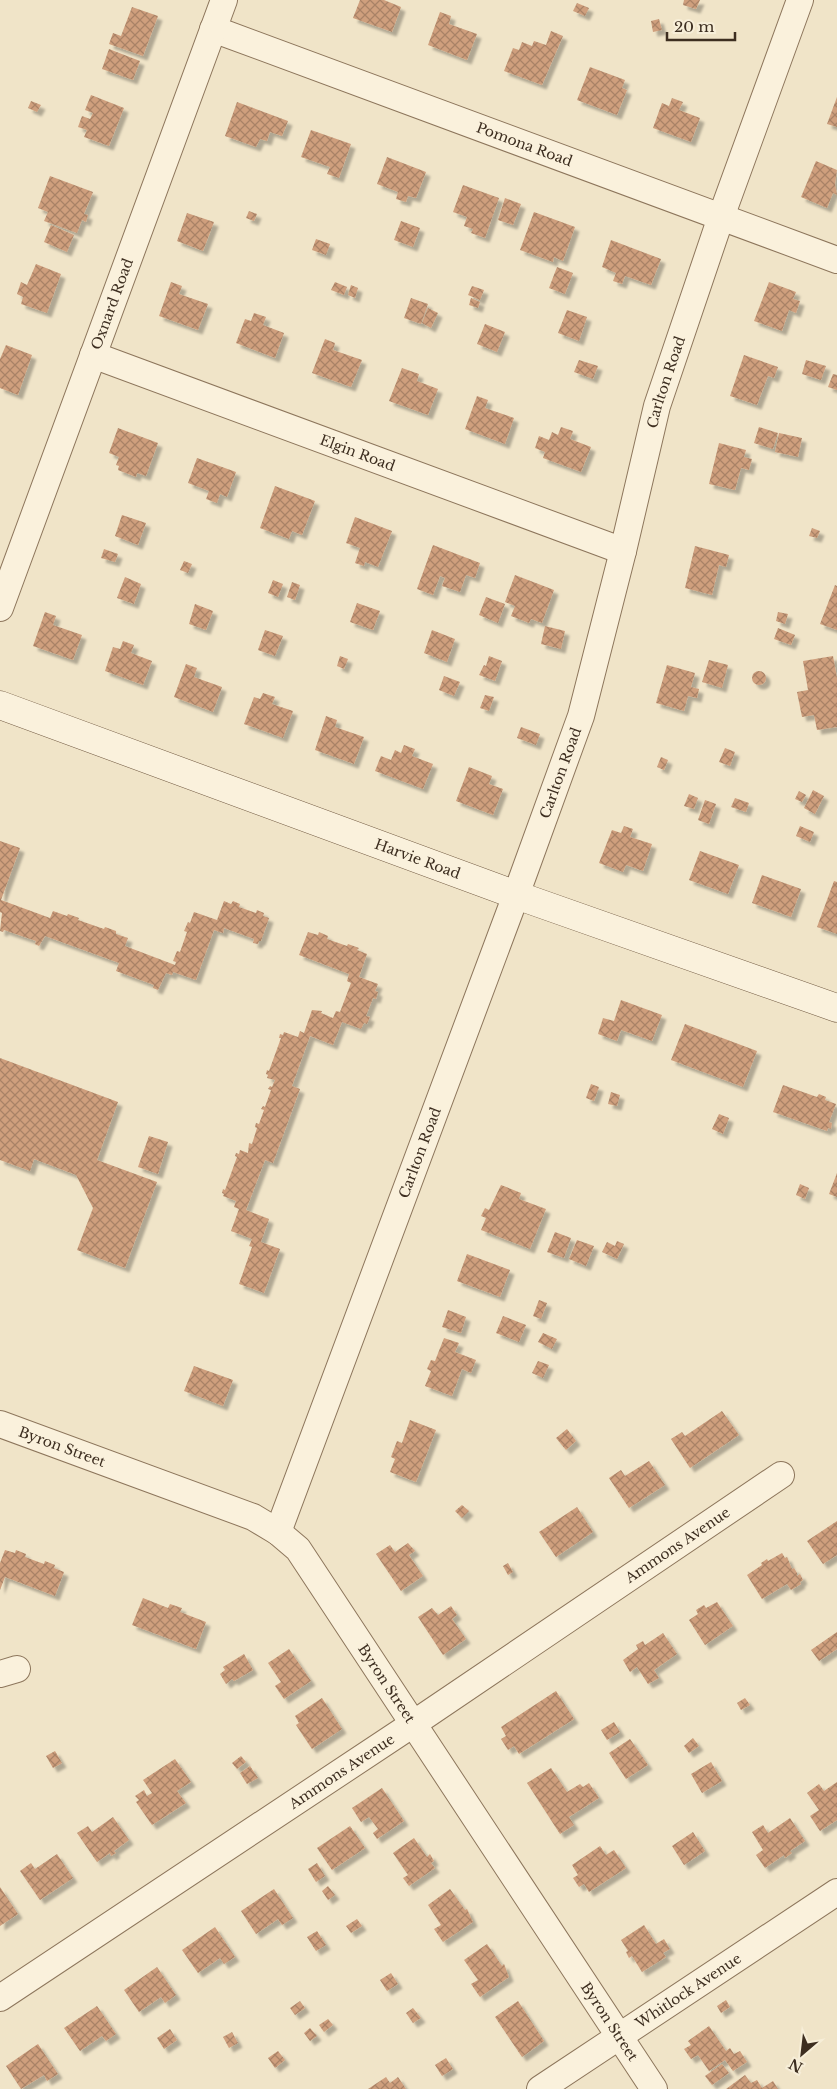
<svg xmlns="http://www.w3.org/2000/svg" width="837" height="2089" font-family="'Libre Baskerville',serif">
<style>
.building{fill:url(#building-cross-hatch);filter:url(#shadow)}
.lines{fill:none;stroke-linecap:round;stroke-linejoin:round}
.street-casing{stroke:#8d765c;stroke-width:28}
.secondary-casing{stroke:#6f573f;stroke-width:29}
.street{stroke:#faf1dc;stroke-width:26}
.secondary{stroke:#faf1dc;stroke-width:28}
.labels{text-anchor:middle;stroke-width:4.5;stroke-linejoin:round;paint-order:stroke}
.street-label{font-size:14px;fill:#3d2e20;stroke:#f7eed8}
</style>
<defs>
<pattern id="building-cross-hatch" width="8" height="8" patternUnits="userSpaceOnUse" patternTransform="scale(1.25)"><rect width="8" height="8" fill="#cf9f7d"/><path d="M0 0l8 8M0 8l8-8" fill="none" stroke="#a98266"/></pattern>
<filter id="shadow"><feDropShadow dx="4.5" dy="4.5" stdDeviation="1" flood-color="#0004"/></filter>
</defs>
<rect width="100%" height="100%" fill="#f0e4c8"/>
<path class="building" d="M360 0H384L401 7 392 32 353 18Z
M684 0H700L696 9 683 5Z
M577 3 589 8 585 16 573 11Z
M132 7 158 16 143 56 109 44 113 33 121 36Z
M440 12 451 16 449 24 477 34 467 60 428 45Z
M659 19 662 30 653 32 651 21Z
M551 31 563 36 542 85 504 71 513 48 519 50 522 42 532 46 534 41 546 45Z
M109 49 140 61 133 80 102 69Z
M590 67 625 80 622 88 627 90 617 115 577 100Z
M91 95 124 108 109 146 84 137 87 130 78 127 82 116 90 119 93 113 85 110Z
M837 97V127L827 124Z
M672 98 683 102 679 110 700 118 691 142 653 128 662 103 669 106Z
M31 101 41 105 37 112 28 108Z
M237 102 288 121 282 136 270 132 267 141 260 139 256 147 225 136Z
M311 130 351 144 339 178 327 174 330 167 301 157Z
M387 157 426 172 416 198 408 196 406 202 396 199 398 192 377 184Z
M816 161 837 170 835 184 837 195 833 193 827 208 801 197Z
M50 176 93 192 84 214 88 215 86 222 82 220 77 233 44 221 48 212 38 208Z
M463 185 499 198 485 238 471 233 473 229 464 226 467 217 453 212Z
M505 198 521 204 513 225 498 220Z
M249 211 257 214 254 221 246 218Z
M534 212 575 227 563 261 554 257 553 262 520 250Z
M187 213 214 222 203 251 177 241Z
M401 221 420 228 413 247 394 240Z
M51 225 74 235 67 252 44 242Z
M316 239 330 244 326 255 312 250Z
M611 240 661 259 651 285 625 276 622 284 613 281 616 273 602 267Z
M36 264 61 274 47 313 21 304 23 297 17 294 21 282 27 285Z
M557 267 573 273 565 294 549 288Z
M171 282 182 286 179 294 208 304 198 330 159 316Z
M335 282 347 287 344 295 331 290Z
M769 282 796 292 793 299 800 301 796 313 789 310 782 331 754 321Z
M351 285 358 288 355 298 348 295Z
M472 286 484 290 480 300 468 295Z
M411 298 428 304 421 324 404 318Z
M471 298 480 302 478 308 469 305Z
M428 308 438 313 431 328 422 323Z
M567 310 587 317 579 341 558 333Z
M254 313 266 317 263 325 284 333 275 358 236 343 245 319 251 321Z
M485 324 505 332 497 352 477 344Z
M325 339 335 343 333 350 362 360 351 387 312 373Z
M6 345 32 355 18 395 0 388V359Z
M744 355 778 367 774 378 768 376 757 405 730 396Z
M579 360 598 366 593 379 574 372Z
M806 360 826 366 821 380 802 374Z
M402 368 419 374 417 381 438 389 428 415 389 401Z
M833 374 837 375V390L828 387Z
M477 396 488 400 485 408 514 418 505 444 465 429Z
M561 427 573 431 570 439 591 447 581 472 543 458 545 452 535 448 539 436 549 440 552 432 558 435Z
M759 427 778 433 773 449 754 443Z
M118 428 158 443 146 476 137 473 136 477 118 470 119 466 116 465 119 457 109 453Z
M779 433 802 438 798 457 775 452Z
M719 443 746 450 744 457 752 459 749 470 741 468 735 490 709 484Z
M197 458 236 472 227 497 220 494 217 503 206 499 209 491 188 483Z
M275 486 315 501 302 535 292 531 289 539 260 528Z
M122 515 146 523 138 545 115 536Z
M355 517 392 531 378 567 365 562 364 566 355 563 360 548 346 543Z
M812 528 820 531 817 538 809 536Z
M433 545 480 563 475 578 466 575 460 592 442 586 445 578 440 576 433 595 417 589Z
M695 546 729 555 726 567 719 565 712 595 685 588Z
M104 549 118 554 115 562 101 558Z
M184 561 192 564 188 573 180 570Z
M515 575 554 590 542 623 531 619 529 623 511 616 515 606 505 602Z
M125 577 141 584 134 604 117 598Z
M273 580 283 584 278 597 268 593Z
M292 582 300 585 295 600 287 597Z
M835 585 837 586V630L820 624Z
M486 597 505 604 498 623 479 615Z
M357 603 380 611 373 630 350 622Z
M195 604 213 611 206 630 189 624Z
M45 612 56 616 53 625 82 635 73 660 33 646Z
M778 612 788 614 785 624 776 621Z
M545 626 565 631 561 649 541 644Z
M778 628 795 635 791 645 774 639Z
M265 630 283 636 275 656 258 650Z
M432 630 455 639 447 662 424 653Z
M123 641 134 645 131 653 152 661 143 685 105 671 113 647 120 649Z
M340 656 348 659 344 669 337 666Z
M489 656 502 661 495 681 479 675 484 665 486 666Z
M833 656 837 678V727L817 730 814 715 802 717 797 692 808 690 803 661Z
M709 660 728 665 722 688 702 682Z
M186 664 197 668 194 677 222 687 213 712 174 697Z
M667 665 695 673 691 687 699 689 697 698 688 696 684 711 656 703Z
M752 678a7 7 0 1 1 14 0a7 7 0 1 1-14 0Z
M444 676 460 682 454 696 439 690Z
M263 693 275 697 272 704 293 711 283 738 244 724 254 697 260 699Z
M485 695 494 697 489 711 480 708Z
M326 716 337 720 335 727 364 737 354 764 315 750Z
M521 727 540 734 536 745 517 738Z
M404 745 415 749 412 756 433 764 423 789 375 771 381 756 391 760 395 750 401 753Z
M725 748 735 752 730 766 719 762Z
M661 757 668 760 664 770 657 767Z
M469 767 492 776 489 784 503 789 493 815 456 801Z
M813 790 824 796 815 814 804 808Z
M799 791 806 795 802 802 795 799Z
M689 794 698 798 694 809 684 806Z
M735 798 749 803 746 812 731 807Z
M705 800 716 804 709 824 698 820Z
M624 826 633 829 630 837 652 844 643 871 626 865 623 872 599 863 612 830 621 833Z
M800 826 814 832 810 842 796 836Z
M0 841 20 848 1 900 50 918 53 911 67 916 68 914 79 918 78 920 104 929 105 927 116 931V934L128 938 125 946 175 965 176 962 173 961 177 951 180 952 187 932 184 931 188 922 190 923 194 912 217 920 224 901 231 904 233 901 240 904 239 907 256 913 257 910 264 913 263 916 269 918 261 941H259L258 944 253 943 254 939 224 928 223 933 214 930 196 980 173 972 172 975 166 973 158 990 153 988 154 985 116 971 119 963 45 936 39 946 35 944 36 941 4 930 3 932 0 931 2 913 0 912Z
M700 851 739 865 728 894 689 880Z
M762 875 801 889 791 917 752 903Z
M834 881 837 882V934L817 927Z
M308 932 318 935 319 932 328 936 327 939 347 946 348 944 359 948 357 950 367 954 359 977 378 984 375 991 378 992 376 999 373 998 366 1016 370 1017 367 1024 364 1023 361 1029 342 1022 333 1045 310 1036 292 1086 300 1089 273 1163 265 1160 246 1210 269 1219 261 1242 280 1249 264 1293 239 1284 252 1247 249 1246 252 1239 231 1231 239 1209 234 1207 236 1201 223 1196 224 1194 222 1193 223 1189 225 1190 237 1157 235 1156 236 1153 239 1154 240 1150 248 1153 249 1143 252 1144 257 1128 255 1127 256 1123 259 1124 264 1110 261 1109 263 1106 265 1107 271 1090 268 1089 270 1086 272 1087 275 1080 267 1078 268 1075 266 1074 267 1070 269 1071 281 1038H279L280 1034 283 1035 284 1032 298 1037 300 1031 304 1033 312 1010 322 1011 321 1013 333 1018 336 1011 340 1012 351 983 347 981 349 974 299 955Z
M621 1000 662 1015 652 1041 621 1030 617 1041 598 1034 603 1018 614 1021Z
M685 1024 757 1051 743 1087 671 1060Z
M0 1058 118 1102 97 1160 157 1182 125 1268 77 1250 93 1208 76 1175 34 1159 30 1171 0 1160Z
M591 1084 599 1087 594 1101 586 1098Z
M783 1085 817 1097 819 1094 826 1097 825 1100 836 1104 829 1122 832 1123 831 1129 828 1128 827 1131 773 1112Z
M611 1092 620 1095 617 1106 608 1104Z
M719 1114 729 1118 723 1134 712 1129Z
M149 1136 168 1142 158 1174 138 1167Z
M837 1173V1197L829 1194Z
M800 1184 809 1188 805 1199 796 1195Z
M501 1185 521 1193 519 1199 546 1209 530 1249 481 1230 486 1218 481 1216 485 1208 489 1210Z
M555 1232 571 1238 564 1258 547 1252Z
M577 1240 594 1246 586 1266 569 1259Z
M617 1241 624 1244 617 1259 602 1252 607 1242 615 1246Z
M467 1254 510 1270 500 1297 457 1281Z
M539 1300 547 1303 541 1319 533 1316Z
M448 1310 466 1317 461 1333 442 1327Z
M503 1316 526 1325 519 1342 496 1333Z
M543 1333 557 1339 552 1349 538 1342Z
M444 1338 459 1343 455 1352 476 1360 471 1373 462 1369 452 1396 425 1386 431 1371 427 1369 431 1360 435 1361Z
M538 1361 549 1365 543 1378 532 1373Z
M194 1366 233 1380 223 1406 184 1391Z
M722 1411 739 1435 690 1468 671 1439 682 1432 685 1436Z
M410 1420 436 1430 416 1482 390 1472 395 1459 391 1457 397 1441 402 1443Z
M567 1429 576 1441 566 1450 556 1438Z
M649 1461 665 1485 629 1508 609 1478 621 1470 625 1476Z
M462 1505 469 1511 462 1518 455 1511Z
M577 1507 593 1532 556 1557 539 1532Z
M837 1521V1555L823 1564 807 1541Z
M408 1543 415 1551 409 1555 423 1576 401 1591 376 1554 390 1545 395 1552Z
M5 1550 15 1553 16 1550 26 1554 25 1557 44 1564 45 1561 55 1565 54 1568 64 1572 55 1596 5 1577 0 1590V1563Z
M782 1553 785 1558 787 1557 792 1569 794 1568 797 1573V1576L800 1574 803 1580 800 1582 801 1584 791 1590 787 1584 762 1599 747 1575 762 1565 761 1563 767 1559 768 1561Z
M508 1563 513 1572 508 1575 503 1566Z
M143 1598 168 1608 170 1604 182 1608 180 1612 206 1622 196 1649 132 1625Z
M717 1602 733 1626 705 1645 689 1620 698 1614 696 1610 704 1605 706 1608Z
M451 1606 457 1615 452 1619 466 1639 443 1655 418 1617 432 1608 438 1615Z
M837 1632V1649L819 1661 811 1650Z
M663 1633 677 1654 654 1670 659 1678 648 1684 637 1667 630 1672 623 1660 638 1649 636 1645 643 1641 645 1645Z
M289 1649 311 1681 284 1699 275 1686 281 1682 268 1663Z
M244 1654 253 1670 234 1681 232 1679 226 1684 220 1674 225 1670 223 1667Z
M556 1691 574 1719 519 1754 514 1746 508 1750 501 1739 506 1736 501 1727Z
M322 1698 342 1729 312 1749 296 1725 299 1723 295 1716Z
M745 1698 750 1705 741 1710 737 1703Z
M614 1722 620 1732 607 1740 601 1730Z
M693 1738 699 1746 689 1753 684 1746Z
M630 1739 648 1765 626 1779 609 1753Z
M55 1751 62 1763 53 1768 46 1756Z
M241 1756 246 1762 237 1769 232 1763Z
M175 1759 191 1782 177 1791 186 1803 152 1825 136 1802 139 1800 135 1796 144 1790 147 1796 152 1793 143 1780Z
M711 1762 722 1781 702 1793 691 1774Z
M250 1766 258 1778 247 1784 240 1773Z
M551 1768 567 1792 580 1784 583 1787 589 1783 599 1798 569 1817 574 1825 560 1834 527 1783Z
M837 1782V1820L820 1831 810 1816 819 1810 807 1793 819 1784 824 1791Z
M382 1788 404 1821 377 1839 373 1833 378 1829 369 1817 361 1822 352 1808Z
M113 1817 129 1840 114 1851 116 1853 111 1856 110 1853 97 1862 77 1833 88 1826 92 1832Z
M790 1818 805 1841 790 1851 792 1853 785 1858 784 1855 765 1868 756 1855 763 1850 752 1832 763 1825 768 1833Z
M350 1826 365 1848 332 1870 317 1848Z
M693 1832 705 1851 684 1865 672 1846Z
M414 1838 427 1857 430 1854 434 1861 431 1863 435 1868 409 1886 403 1878 408 1875 393 1853Z
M600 1846 606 1855 614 1850 626 1868 589 1892 584 1884 579 1887 573 1878 578 1875 572 1865Z
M57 1854 73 1878 40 1900 20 1871 31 1863 35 1869Z
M317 1863 325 1876 316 1882 308 1869Z
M328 1886 335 1895 328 1900 322 1891Z
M0 1887 18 1914 0 1926Z
M274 1889 293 1918 282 1925 278 1919 256 1934 241 1911Z
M450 1889 465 1910 467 1909 473 1922 443 1942 434 1929 441 1925 428 1905Z
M357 1919 362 1926 351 1933 346 1926Z
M644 1925 656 1944 664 1939 670 1949 663 1953 666 1957 642 1972 632 1956 629 1958 626 1952 628 1951 621 1940Z
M215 1927 235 1957 224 1964 220 1958 198 1973 182 1950Z
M317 1931 326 1945 316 1951 307 1937Z
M487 1944 502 1966 504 1964 509 1977 480 1997 471 1984 478 1980 464 1960Z
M157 1967 176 1995 165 2003 161 1997 139 2012 124 1990Z
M391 1973 398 1984 387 1991 380 1980Z
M726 2000 730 2007 721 2013 717 2006Z
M300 2001 305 2008 295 2015 290 2008Z
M518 2001 544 2041 522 2057 495 2017Z
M97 2006 116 2034 106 2041 102 2036 80 2051 64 2028Z
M413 2008 421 2018 413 2023 406 2013Z
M328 2019 333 2025 324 2032 319 2025Z
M709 2026 726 2051 730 2048 734 2054 740 2051 747 2062 733 2071 725 2060 709 2071 698 2055 691 2059 684 2049 691 2045 688 2041Z
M310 2028 317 2036 310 2041 304 2033Z
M170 2029 177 2040 164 2049 157 2038Z
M232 2032 238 2043 229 2048 223 2037Z
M38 2044 58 2074 47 2081 44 2075 21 2089 6 2066Z
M278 2051 285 2060 275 2068 268 2058Z
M446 2058 453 2069 442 2076 435 2065Z
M722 2064 729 2073 712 2085 705 2076Z
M745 2075 751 2083 757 2080 762 2088 773 2081 778 2089H726Z
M386 2077 390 2083 398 2077 406 2089H368Z"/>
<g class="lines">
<defs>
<g id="street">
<path id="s1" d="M213 29 837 260"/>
<path id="s2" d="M93 355 623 551"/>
<path id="s3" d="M0 608 224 0"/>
<path id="s4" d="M0 1424 253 1517 278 1532 298 1549 654 2089"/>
<path id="s5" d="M278 1532 516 895 581 716 623 551 657 406 721 217 800 0"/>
<path d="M0 1674 17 1669"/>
<path id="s6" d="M0 1998 413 1724 781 1475"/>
<path id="s7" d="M540 2089 837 1892"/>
</g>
<g id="secondary">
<path id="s8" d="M0 705 516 895 837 1008"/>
</g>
</defs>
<use href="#street" class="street-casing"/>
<use href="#secondary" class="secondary-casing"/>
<use href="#street" class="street"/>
<use href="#secondary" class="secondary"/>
</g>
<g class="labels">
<g class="street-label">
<text dy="5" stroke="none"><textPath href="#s1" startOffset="332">Pomona Road</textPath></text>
<text dy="5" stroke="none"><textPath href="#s3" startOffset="324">Oxnard Road</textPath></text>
<text dy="5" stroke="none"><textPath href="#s5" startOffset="1215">Carlton Road</textPath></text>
<text dy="5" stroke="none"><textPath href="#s2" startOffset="282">Elgin Road</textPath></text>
<text dy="5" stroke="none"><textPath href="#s5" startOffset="810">Carlton Road</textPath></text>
<text dy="5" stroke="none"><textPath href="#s8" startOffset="445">Harvie Road</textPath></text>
<text dy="5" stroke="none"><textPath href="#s5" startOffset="405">Carlton Road</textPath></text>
<text dy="5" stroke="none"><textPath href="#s4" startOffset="66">Byron Street</textPath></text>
<text dy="5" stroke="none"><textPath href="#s6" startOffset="815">Ammons Avenue</textPath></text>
<text dy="5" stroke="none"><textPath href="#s4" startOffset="486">Byron Street</textPath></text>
<text dy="5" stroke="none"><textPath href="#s6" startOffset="410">Ammons Avenue</textPath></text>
<text dy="5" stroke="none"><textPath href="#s7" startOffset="178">Whitlock Avenue</textPath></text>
<text dy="5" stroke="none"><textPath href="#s4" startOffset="891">Byron Street</textPath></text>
</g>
</g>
<g transform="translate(802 2054) rotate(208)" stroke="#f7eed8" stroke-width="4" paint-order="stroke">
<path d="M0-4L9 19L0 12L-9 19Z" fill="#3d2e20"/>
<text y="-8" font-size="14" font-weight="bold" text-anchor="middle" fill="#3d2e20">N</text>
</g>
<path d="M667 32v8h68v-8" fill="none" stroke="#3d2e20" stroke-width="2.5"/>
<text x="674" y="32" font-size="15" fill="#3d2e20" stroke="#f7eed8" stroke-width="4" paint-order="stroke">20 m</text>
</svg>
